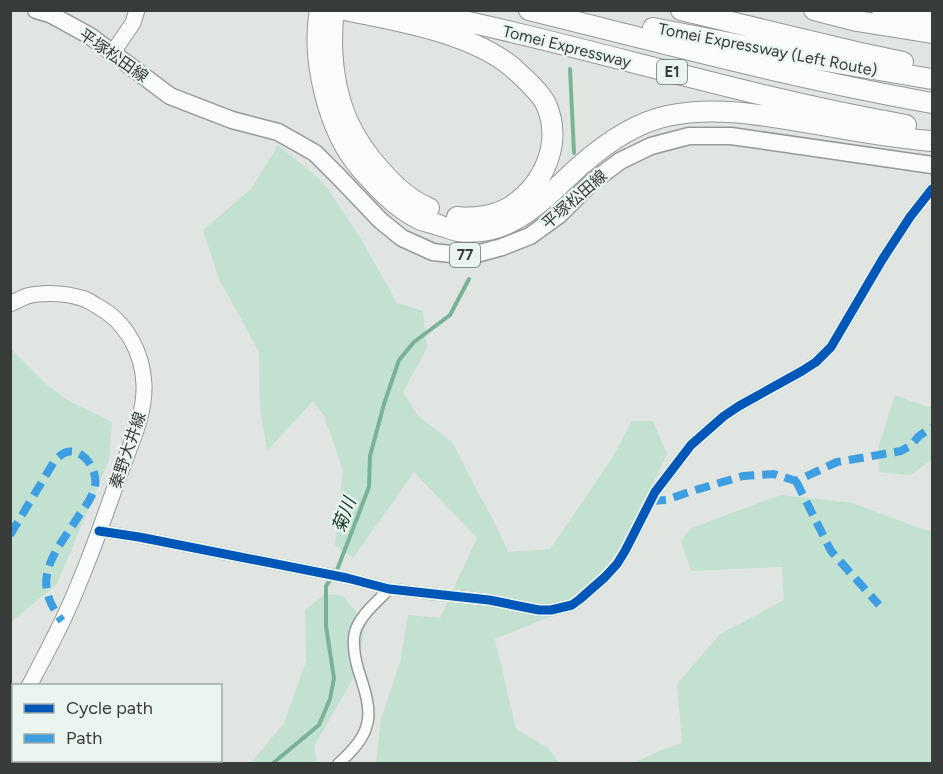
<svg xmlns="http://www.w3.org/2000/svg" width="943" height="774" font-family="Figtree,'Noto Sans JP',sans-serif">
<style>
.green{fill:#c2e1d0}
.lines{fill:none;stroke-linecap:round;stroke-linejoin:round}
.stream{stroke:#79b397;stroke-width:4}
.street-casing{stroke:#959997;stroke-width:13}
.secondary-casing{stroke:#959997;stroke-width:17}
.primary-casing{stroke:#959997;stroke-width:19}
.highway-casing{stroke:#959997;stroke-width:22}
.street{stroke:#fafbfb;stroke-width:10}
.secondary{stroke:#fafbfb;stroke-width:15}
.primary{stroke:#fafbfb;stroke-width:16}
.highway{stroke:#fafbfb;stroke-width:20}
.quiet{stroke:#3e9ee2;stroke-width:8;stroke-dasharray:15 8;stroke-linecap:butt}
.cycleway-casing{stroke:#eaf5ef;stroke-width:13}
.cycleway{stroke:#0057b8;stroke-width:9}
.labels{text-anchor:middle;stroke-width:4.5;stroke-linejoin:round;paint-order:stroke}
.shield{fill:#eaf5ef;stroke:#6d7370;stroke-width:1.5}
.shield-label{font-size:15px;font-weight:bold;fill:#373b39}
.street-label{font-size:16px;fill:#373b39;stroke:#eaf5ef}
.water-label{font-size:18px;font-style:italic;fill:#113525;stroke:#eaf5ef}
</style>
<rect width="100%" height="100%" fill="#e0e5e2"/>
<path class="green" d="M278 145 317 177 327 188 361 239 397 303 423 311 427 348 403 392 418 416 452 442 481 498 493 519 508 552 550 549 611 460 632 421H653L667 454 612 570 561 612 495 639 516 729 548 748 559 763H376L381 719 400 662 408 615 440 618 477 538 414 472 353 558 335 545 343 470 324 416 313 401 267 451 260 409 259 352 219 279 203 230 251 189Z
M10 348 46 384 69 401 112 422 109 460 57 584 11 622Z
M895 395 928 407 932 405V459L911 475 879 472 878 448Z
M781 495 853 503 919 528 932 531V763H634L659 751 682 743 677 684 720 634 784 600 782 567 691 571 681 540 691 528Z
M325 594 342 595 357 613 364 630 359 659 353 679 314 746 317 763 250 764 284 723 306 661 305 610Z
M86 760 144 761 145 763H83Z"/>
<g class="lines">
<path class="stream" d="M570 69 574 153
M272 764 319 725 330 699 334 678 326 626V586L337 570 369 487 370 456 384 404 399 360 414 342 450 315 469 279"/>
<defs>
<path id="street" d="M99 531 139 537 347 578 389 589 489 600 539 610H551L572 605 580 599 605 577 617 564 625 551 655 492 691 445 724 416 739 406 802 371 816 362 831 347 882 260 910 217 932 189
M338 764C376 730 373 714 358 669 355 658 352 644 355 632 360 615 377 602 389 589"/>
<path id="secondary" d="M113 52 133 23 137 10
M10 304C16 301 22 298 27 296 42 292 66 293 81 298 87 299 92 303 97 306 126 321 143 353 144 385 145 417 129 447 119 476 106 512 94 548 79 583 65 619 47 652 29 686
M10 720 14 714"/>
<path id="primary" d="M36 10 50 14 90 36 170 96 232 120 278 132 315 153 338 176 380 220 402 238 433 252 469 256 502 247 530 236 559 215 592 182 620 161 651 146 689 136H731L932 165"/>
<path id="highway" d="M320 10C311 59 328 131 361 169 378 188 395 207 419 219 426 222 434 223 441 226 446 227 452 230 458 231 513 238 545 197 581 165 606 143 635 123 667 116 716 105 767 116 816 124 854 131 893 138 932 141
M334 10C332 23 332 35 332 47 334 100 349 137 385 175 396 187 413 202 429 208
M344 10C396 20 471 33 512 67 523 77 539 91 546 104 563 143 544 185 510 207 494 216 474 219 457 217
M412 10C578 43 739 96 906 125
M529 10C663 43 796 79 932 103
M681 10 856 52 903 62
M814 10 857 21 932 33
M882 10 932 17
M653 28 796 56 932 79"/>
</defs>
<use href="#street" class="street-casing"/>
<use href="#secondary" class="secondary-casing"/>
<use href="#primary" class="primary-casing"/>
<use href="#highway" class="highway-casing"/>
<use href="#street" class="street"/>
<use href="#secondary" class="secondary"/>
<use href="#primary" class="primary"/>
<use href="#highway" class="highway"/>
<path class="quiet" d="M796 481 831 551 879 605
M651 501 666 500 692 491 743 476 774 474 796 481 837 462 901 451 910 446 919 436 932 427
M10 535 55 460C59 457 62 453 67 452 84 448 98 471 95 486 93 496 86 506 80 514 56 552 28 578 62 621"/>
<defs>
<path id="cycleway" d="M99 531 139 537 347 578 389 589 489 600 539 610H551L572 605 580 599 605 577 617 564 625 551 655 492 691 445 724 416 739 406 802 371 816 362 831 347 882 260 910 217 932 189"/>
</defs>
<use href="#cycleway" class="cycleway-casing"/>
<use href="#cycleway" class="cycleway"/>
</g>
<g class="labels">
<g class="shield">
<rect x="657" y="60" width="30" height="24" rx="4.5"/>
<rect x="450" y="243" width="30" height="24" rx="4.5"/>
</g>
<g class="shield-label">
<text x="672" y="77">E1</text>
<text x="465" y="260">77</text>
</g>
<g class="street-label">
<text transform="translate(567 46) rotate(14)" y="6">Tomei Expressway</text>
<text transform="translate(768 49) rotate(11)" y="6">Tomei Expressway (Left Route)</text>
<text transform="translate(114 55) rotate(35)" y="6">平塚松田線</text>
<text transform="translate(574 199) rotate(-41)" y="6">平塚松田線</text>
<text transform="translate(127 450) rotate(-71)" y="6">秦野大井線</text>
</g>
<g class="water-label">
<text transform="translate(344 515) rotate(-69)" y="6">菊川</text>
</g>
</g>
<rect width="943" height="774" fill="none" stroke="#373b39" stroke-width="24"/>
<rect x="12" y="684" width="210" height="78" fill="#eaf5ef" stroke="#a2aba6" stroke-width="1.5"/>
<rect x="24" y="704" width="30" height="9" fill="#0057b8" stroke="#a2aba6" stroke-width="1.5"/>
<text x="66" y="714" font-size="18" fill="#373b39">Cycle path</text>
<rect x="24" y="734" width="30" height="9" fill="#3e9ee2" stroke="#a2aba6" stroke-width="1.5"/>
<text x="66" y="744" font-size="18" fill="#373b39">Path</text>
</svg>
